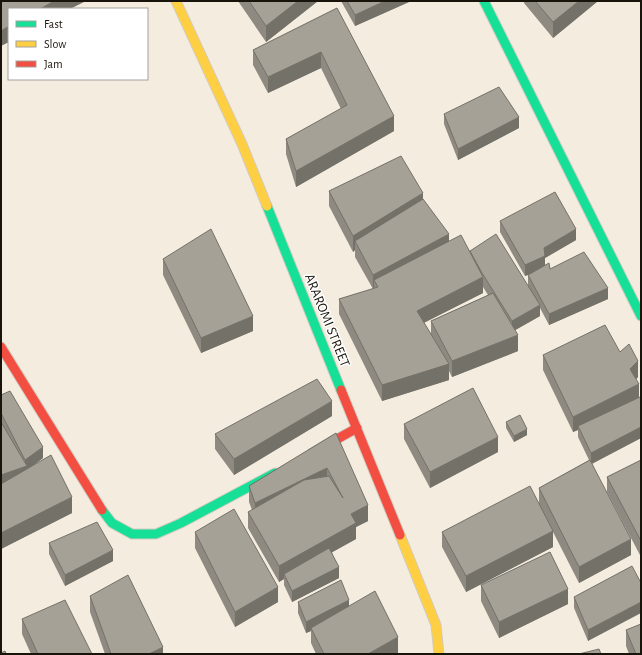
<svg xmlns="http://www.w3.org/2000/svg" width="642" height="655" font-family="'Alegreya Sans',sans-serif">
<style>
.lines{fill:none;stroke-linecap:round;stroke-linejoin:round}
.fast-casing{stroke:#d1cbc0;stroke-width:11}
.slow-casing{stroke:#d1cbc0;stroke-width:11}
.jam-casing{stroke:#d1cbc0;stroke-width:11}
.fast{stroke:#16e098;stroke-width:9}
.slow{stroke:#ffcf43;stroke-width:9}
.jam{stroke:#f24e42;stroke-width:9}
.wall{fill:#8f8a81;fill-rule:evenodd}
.shaded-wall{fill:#747169}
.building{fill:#a6a196;stroke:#747169}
.labels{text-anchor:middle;stroke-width:3;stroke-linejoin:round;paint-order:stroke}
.street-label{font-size:14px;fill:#19140b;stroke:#fff}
</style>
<rect width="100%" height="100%" fill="#f4eddf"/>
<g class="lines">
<defs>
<path id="fast" d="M484 1 641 316
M267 206 341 390
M102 510 112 523 132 534H156L181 523 275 473"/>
<path id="slow" d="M176 1 242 144 267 206
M400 535 436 625 439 654"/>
<path id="jam" d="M1 347 102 510
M341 390 400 535
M312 453 357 428"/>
</defs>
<use href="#fast" class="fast-casing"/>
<use href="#slow" class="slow-casing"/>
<use href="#jam" class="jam-casing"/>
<use href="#fast" class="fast"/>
<use href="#slow" class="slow"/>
<use href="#jam" class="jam"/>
</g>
<path class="wall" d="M238 1H318L266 42Z
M341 1H409V2L355 26Z
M524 1H598L553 38 524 3Z
M337 8 394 131 296 187 286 154V139L341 109 321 68 268 93 253 65V50Z
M444 114 519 128 458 160 444 124Z
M329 191 423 199 449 241 470 251 528 286V275L525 276 500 232V221L576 240 545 258V265L550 269 608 299 549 325 540 308V316L515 330 518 351 452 377 449 371V380L382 401 339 314V299L373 289 355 257V250L353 252 329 206ZM483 287 488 295 431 321V334L424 323 483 293Z
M163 259 253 331 201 353 163 275Z
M620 352 638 377 636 379 639 397 641 398V438L592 464 631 555 579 583 553 532V547L466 592 442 547V532L539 504V488L589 460 578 437V430L573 432 543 370V355Z
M1 395 43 458 32 466 72 513 1 549Z
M332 416 234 475 215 449V434Z
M506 422 527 435 514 442 506 428Z
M404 424 498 452 430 488 404 439Z
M336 433 368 521 356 527V539L332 552 339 578 292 602 284 585V579L279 582 248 528V512L252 510 249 502V486Z
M641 460V557L607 492V477Z
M195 532 278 602 235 627 195 548Z
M49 543 113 561 65 586 49 554Z
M641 583 588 641 574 608V597Z
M481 585 568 604 499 638 481 601Z
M90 596 163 654H105L90 612Z
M298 602 349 606 398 653 396 654H316L311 643V631L306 633 298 613Z
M22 619 92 654H31L22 634Z
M626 630 641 654H629L626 646Z"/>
<path class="shaded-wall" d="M54 1H86L70 9H54Z
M54 1V9H40Z
M298 1H318L266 42V26Z
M385 1 409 2 355 26V15Z
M579 1H598L553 38V22Z
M9 26V42L1 46V31Z
M321 52V68L268 93V77Z
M394 116V131L296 187V171Z
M519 117V128L458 160V149Z
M423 193V209L355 241V250L353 252V236Z
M576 229V240L545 258V267L525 276V265L544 248Z
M449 234V250L374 280V290H373V275Z
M483 277V293L417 326V311Z
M608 288V299L549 325V314Z
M540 305V316L512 332V321Z
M253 316V331L201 353V338Z
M518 335V351L452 377V361Z
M638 361V377L630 385V369Z
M449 364V380L382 401V385Z
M639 384V399L578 426V430L573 432V417Z
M332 401V416L234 475V459Z
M641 427V438L591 464V453Z
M527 429V435L514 442V436Z
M498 437V452L430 488V472Z
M43 447V458L27 470 1 491V475L25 466V460Z
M327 468V483L255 518V503Z
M72 497V513L1 549V533Z
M368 505V521L356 527V539L286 578 284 574V579L279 582V566L351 514Z
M553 531V547L466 592V576Z
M631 539V555L579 583V567Z
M113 550V561L65 586V575Z
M339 567V578L292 602V591Z
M278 587V602L235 627V612Z
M568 589V604L499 638V622Z
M349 600V611L311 628V631L306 633V622Z
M641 602V613L588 641V630Z
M398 637V653L396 654H368Z
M163 647V654H149Z"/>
<path class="building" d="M1 1H54L40 9H9V26L1 31Z
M249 1H298L266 26Z
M347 1H385L355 15Z
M535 1H579L553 22Z
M337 8 394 116 296 171 286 139 347 105 321 52 268 77 253 50Z
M499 87 519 117 458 149 444 114Z
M401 156 423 193 353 236 329 191Z
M555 192 576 229 544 248 545 256 525 265 500 221Z
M423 199 449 234 373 275 355 241Z
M211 229 253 316 201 338 163 259Z
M496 234 540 305 512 321 482 273 470 251Z
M461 235 483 277 417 311 449 364 382 385 339 299 378 287 374 280Z
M584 252 608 288 549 314 528 275 549 263 550 269Z
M493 293 518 335 452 361 431 321Z
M605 325 620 352 629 344 638 361 630 369 639 384 573 417 543 355Z
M317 379 332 401 234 459 215 434Z
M473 388 498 437 430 472 404 424Z
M10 391 43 447 25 460 1 413V395Z
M640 397 641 398V427L591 453 578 426Z
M520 415 527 429 514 436 506 422Z
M1 422 27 466 1 475Z
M336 433 368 505 351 514 356 523 279 566 248 512 304 480 329 476 343 498 327 468 255 503 249 486Z
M51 455 72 497 1 533V484Z
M590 460 631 539 579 567 539 488Z
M641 460V541L607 477Z
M530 486 553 531 466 576 442 532Z
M234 509 278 587 235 612 195 532Z
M97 522 113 550 65 575 49 543Z
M329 548 339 567 292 591 284 574Z
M550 552 568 589 499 622 481 585Z
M632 566 641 583V602L588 630 574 597Z
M128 575 163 647 149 654H111L90 596Z
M341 580 349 600 306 622 298 602Z
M375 591 398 637 368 654H324L311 628Z
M65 600 92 654H38L22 619Z
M641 624V654H636L626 630Z
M599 649 601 654H579Z
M5 651 6 654H1V653Z"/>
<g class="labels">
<g class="street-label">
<text transform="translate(328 320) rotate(68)" y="5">ARAROMI STREET</text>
</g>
</g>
<rect width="642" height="655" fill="none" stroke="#19140b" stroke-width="4"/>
<rect x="8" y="8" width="140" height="72" fill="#ffffff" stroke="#a3a19d"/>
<rect x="16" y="21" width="20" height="6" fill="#16e098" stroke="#a3a19d"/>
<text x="44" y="28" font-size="12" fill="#19140b">Fast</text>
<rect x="16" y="41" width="20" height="6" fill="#ffcf43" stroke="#a3a19d"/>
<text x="44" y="48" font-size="12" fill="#19140b">Slow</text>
<rect x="16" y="61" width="20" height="6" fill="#f24e42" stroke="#a3a19d"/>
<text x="44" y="68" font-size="12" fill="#19140b">Jam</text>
</svg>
